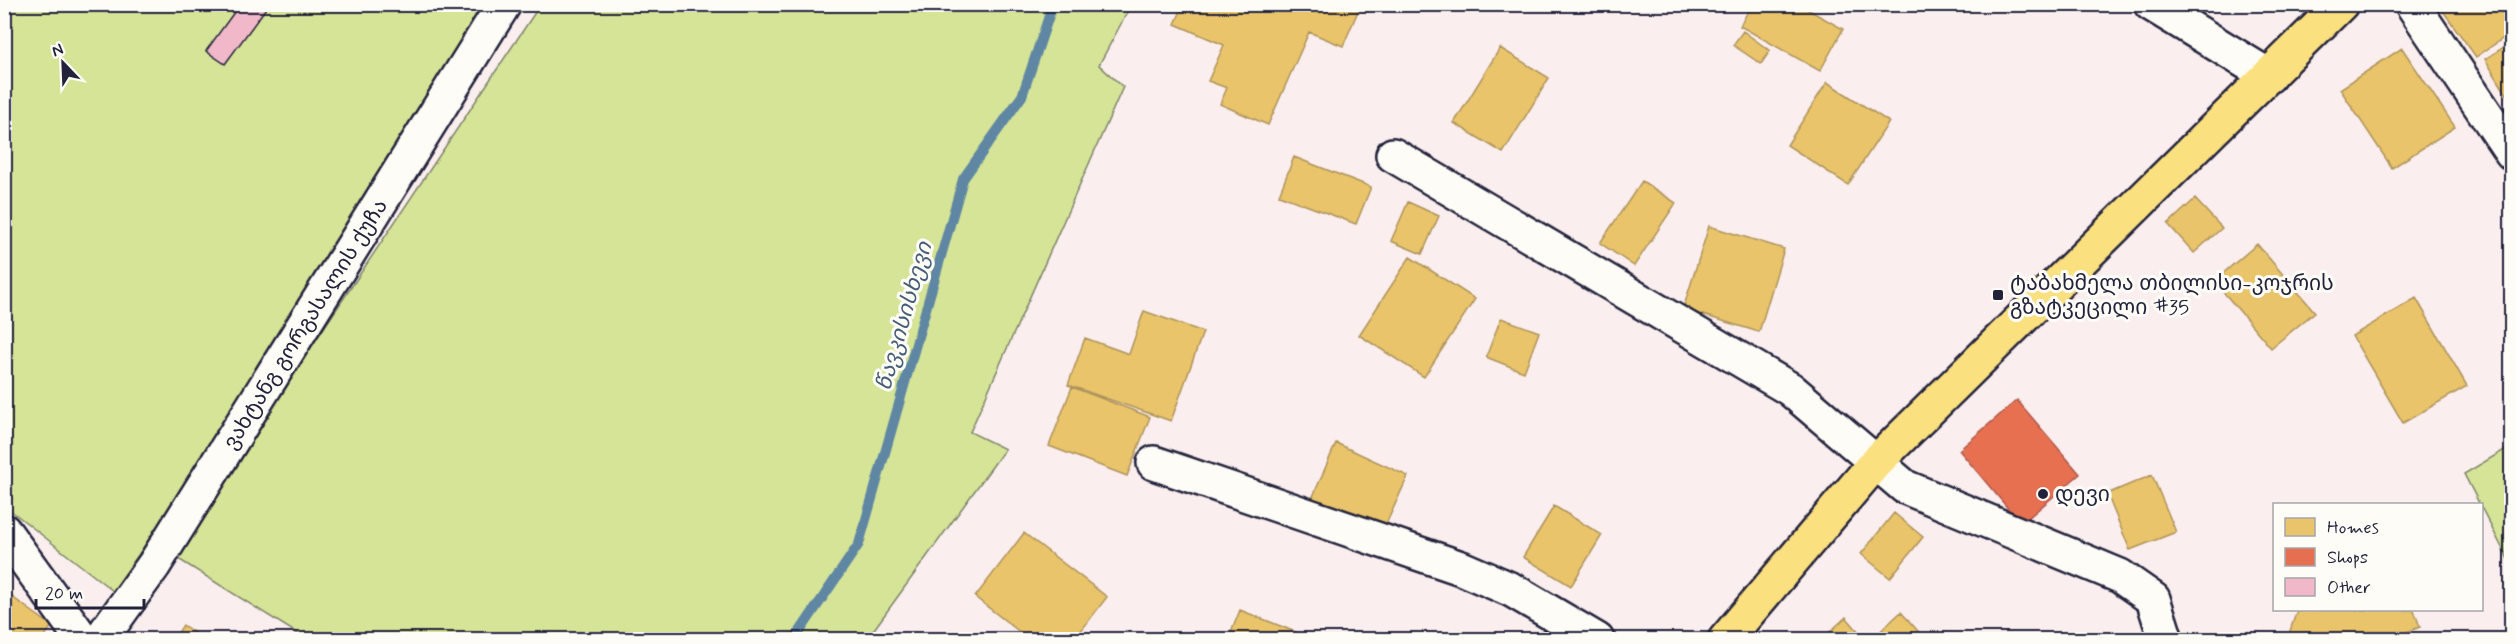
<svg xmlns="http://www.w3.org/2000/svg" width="2516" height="644" font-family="Mynerve,'Noto Sans Georgian',sans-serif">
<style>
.green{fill:#d5e497;stroke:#7c8369;stroke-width:1.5}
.homes{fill:#e9c46a;stroke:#ad935c;stroke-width:1.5}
.shops{fill:#e76f51;stroke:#ac584a;stroke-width:1.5}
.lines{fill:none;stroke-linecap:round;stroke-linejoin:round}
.stream{stroke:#5f87a3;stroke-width:10}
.building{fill:#f1b8c9;stroke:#22223b;stroke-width:1.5}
.minor-casing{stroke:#22223b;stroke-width:38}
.major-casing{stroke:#22223b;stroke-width:38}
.minor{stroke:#fdfcf7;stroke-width:33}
.major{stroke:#fbe080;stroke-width:33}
.poi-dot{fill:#22223b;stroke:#fdfcf7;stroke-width:2}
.labels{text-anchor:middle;stroke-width:6;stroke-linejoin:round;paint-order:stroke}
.poi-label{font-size:21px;fill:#22223b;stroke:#fdfcf7;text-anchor:start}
.street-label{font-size:21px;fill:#22223b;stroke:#fdfcf7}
.water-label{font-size:22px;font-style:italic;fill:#455d78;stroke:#fdfcf7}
</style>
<rect width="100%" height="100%" fill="#fbeeee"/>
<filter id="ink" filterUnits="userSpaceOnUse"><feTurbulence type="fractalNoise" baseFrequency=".0167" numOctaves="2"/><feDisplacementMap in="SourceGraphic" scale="12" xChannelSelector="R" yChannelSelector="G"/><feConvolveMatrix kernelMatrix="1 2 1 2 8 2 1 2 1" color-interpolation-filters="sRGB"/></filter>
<g filter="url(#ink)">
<path class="green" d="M4 5H514L280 352 113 591 5 506Z
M540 5H1131L1099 65 1123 87 970 432 1005 449 867 639H306L172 555Z
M2511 446V565L2464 474Z"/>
<path class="homes" d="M1184 4H1361L1343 46 1309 32 1268 125 1220 104 1227 88 1208 81 1224 45 1175 24Z
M1752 4H1798L1843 29 1820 71 1740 26Z
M2438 4H2512V32L2476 57Z
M1743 31 1770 51 1761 64 1733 45Z
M2512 42V103L2485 59Z
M1500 48 1549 78 1503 153 1454 123Z
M2402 48 2455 127 2392 168 2340 89Z
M1827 82 1889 122 1848 185 1787 145Z
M1294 157 1371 187 1356 224 1279 195Z
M1642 181 1676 203 1634 266 1600 243Z
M2195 199 2222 228 2194 253 2168 224Z
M1408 202 1439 216 1422 254 1391 241Z
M1709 226 1784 249 1759 332 1683 309Z
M2257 244 2315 312 2271 348 2214 281Z
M1410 257 1475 299 1424 377 1359 335Z
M2416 298 2467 386 2403 423 2352 336Z
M1144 311 1203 332 1171 421 1068 385 1085 338 1129 354Z
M1501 318 1539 332 1524 372 1486 357Z
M1072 387 1150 417 1127 476 1049 446Z
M1336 443 1408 476 1382 533 1311 501Z
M2152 475 2176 532 2130 550 2107 494Z
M1554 506 1602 535 1571 586 1523 557Z
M1894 513 1923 537 1890 578 1861 554Z
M1024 533 1107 597 1074 640H1030L975 597Z
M4 591 52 626 42 640H4Z
M1240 610 1316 640H1241L1230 635Z
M2297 610H2414L2420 627 2386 640H2293L2290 631Z
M1901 612 1926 640H1871Z
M1846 617 1866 640H1821Z
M183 625 205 640H173Z"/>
<path class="shops" d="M2017 400 2080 474 2021 524 1959 450Z
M1545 629 1559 640H1537Z"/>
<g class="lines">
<path class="stream" d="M794 640 859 544 963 179 1022 96 1053 4"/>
</g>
<path class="building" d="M240 4H269L225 64 206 51Z"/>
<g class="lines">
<defs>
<path id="minor" d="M2151 4 2269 76
M2412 4 2512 153
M1393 155 1790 389 1905 487 2120 576 2153 599 2166 640
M1154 463 1461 568 1512 590 1597 640
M4 531 83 640
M100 640 154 565 504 4"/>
<path id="major" d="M1725 640 1875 463 2341 4"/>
</defs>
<use href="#minor" class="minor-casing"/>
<use href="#major" class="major-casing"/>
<use href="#minor" class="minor"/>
<use href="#major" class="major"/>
</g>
</g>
<g class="poi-dot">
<rect x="1992" y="289" width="12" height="12" rx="3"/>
<circle cx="2043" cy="494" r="6"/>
</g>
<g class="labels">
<g class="poi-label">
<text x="2010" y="290">ტაბახმელა თბილისი-კოჯრის<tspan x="2010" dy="24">გზატკეცილი #35</tspan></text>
<text x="2055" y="501">დევი</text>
</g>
<g class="street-label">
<text transform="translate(305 324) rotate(-58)" y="7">ვახტანგ გორგასალის ქუჩა</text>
</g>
<g class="water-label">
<text transform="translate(903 316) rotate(-74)" y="8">წავკისისხევი</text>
</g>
</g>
<rect width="2516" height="644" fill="none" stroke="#fdfcf7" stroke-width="24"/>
<rect x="12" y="12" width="2492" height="620" fill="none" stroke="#22223b" stroke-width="2" filter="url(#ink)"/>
<rect x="2273" y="503" width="210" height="108" fill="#fdfcf7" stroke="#a5a5ac" stroke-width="1.5"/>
<rect x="2285" y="518" width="30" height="18" fill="#e9c46a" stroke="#a5a5ac" stroke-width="1.5"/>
<text x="2327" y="533" font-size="18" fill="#22223b">Homes</text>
<rect x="2285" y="548" width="30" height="18" fill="#e76f51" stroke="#a5a5ac" stroke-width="1.5"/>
<text x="2327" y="563" font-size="18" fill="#22223b">Shops</text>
<rect x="2285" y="578" width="30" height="18" fill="#f1b8c9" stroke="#a5a5ac" stroke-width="1.5"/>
<text x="2327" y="593" font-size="18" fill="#22223b">Other</text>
<g transform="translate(63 63) rotate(337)" stroke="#fdfcf7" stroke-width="4.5" paint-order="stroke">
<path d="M0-4.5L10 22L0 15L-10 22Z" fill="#22223b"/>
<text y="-9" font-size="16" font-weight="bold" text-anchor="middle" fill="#22223b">N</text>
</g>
<path d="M36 599v9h108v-9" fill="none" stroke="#22223b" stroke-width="3"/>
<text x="45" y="599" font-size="18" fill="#22223b" stroke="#fdfcf7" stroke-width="4.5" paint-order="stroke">20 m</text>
</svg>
